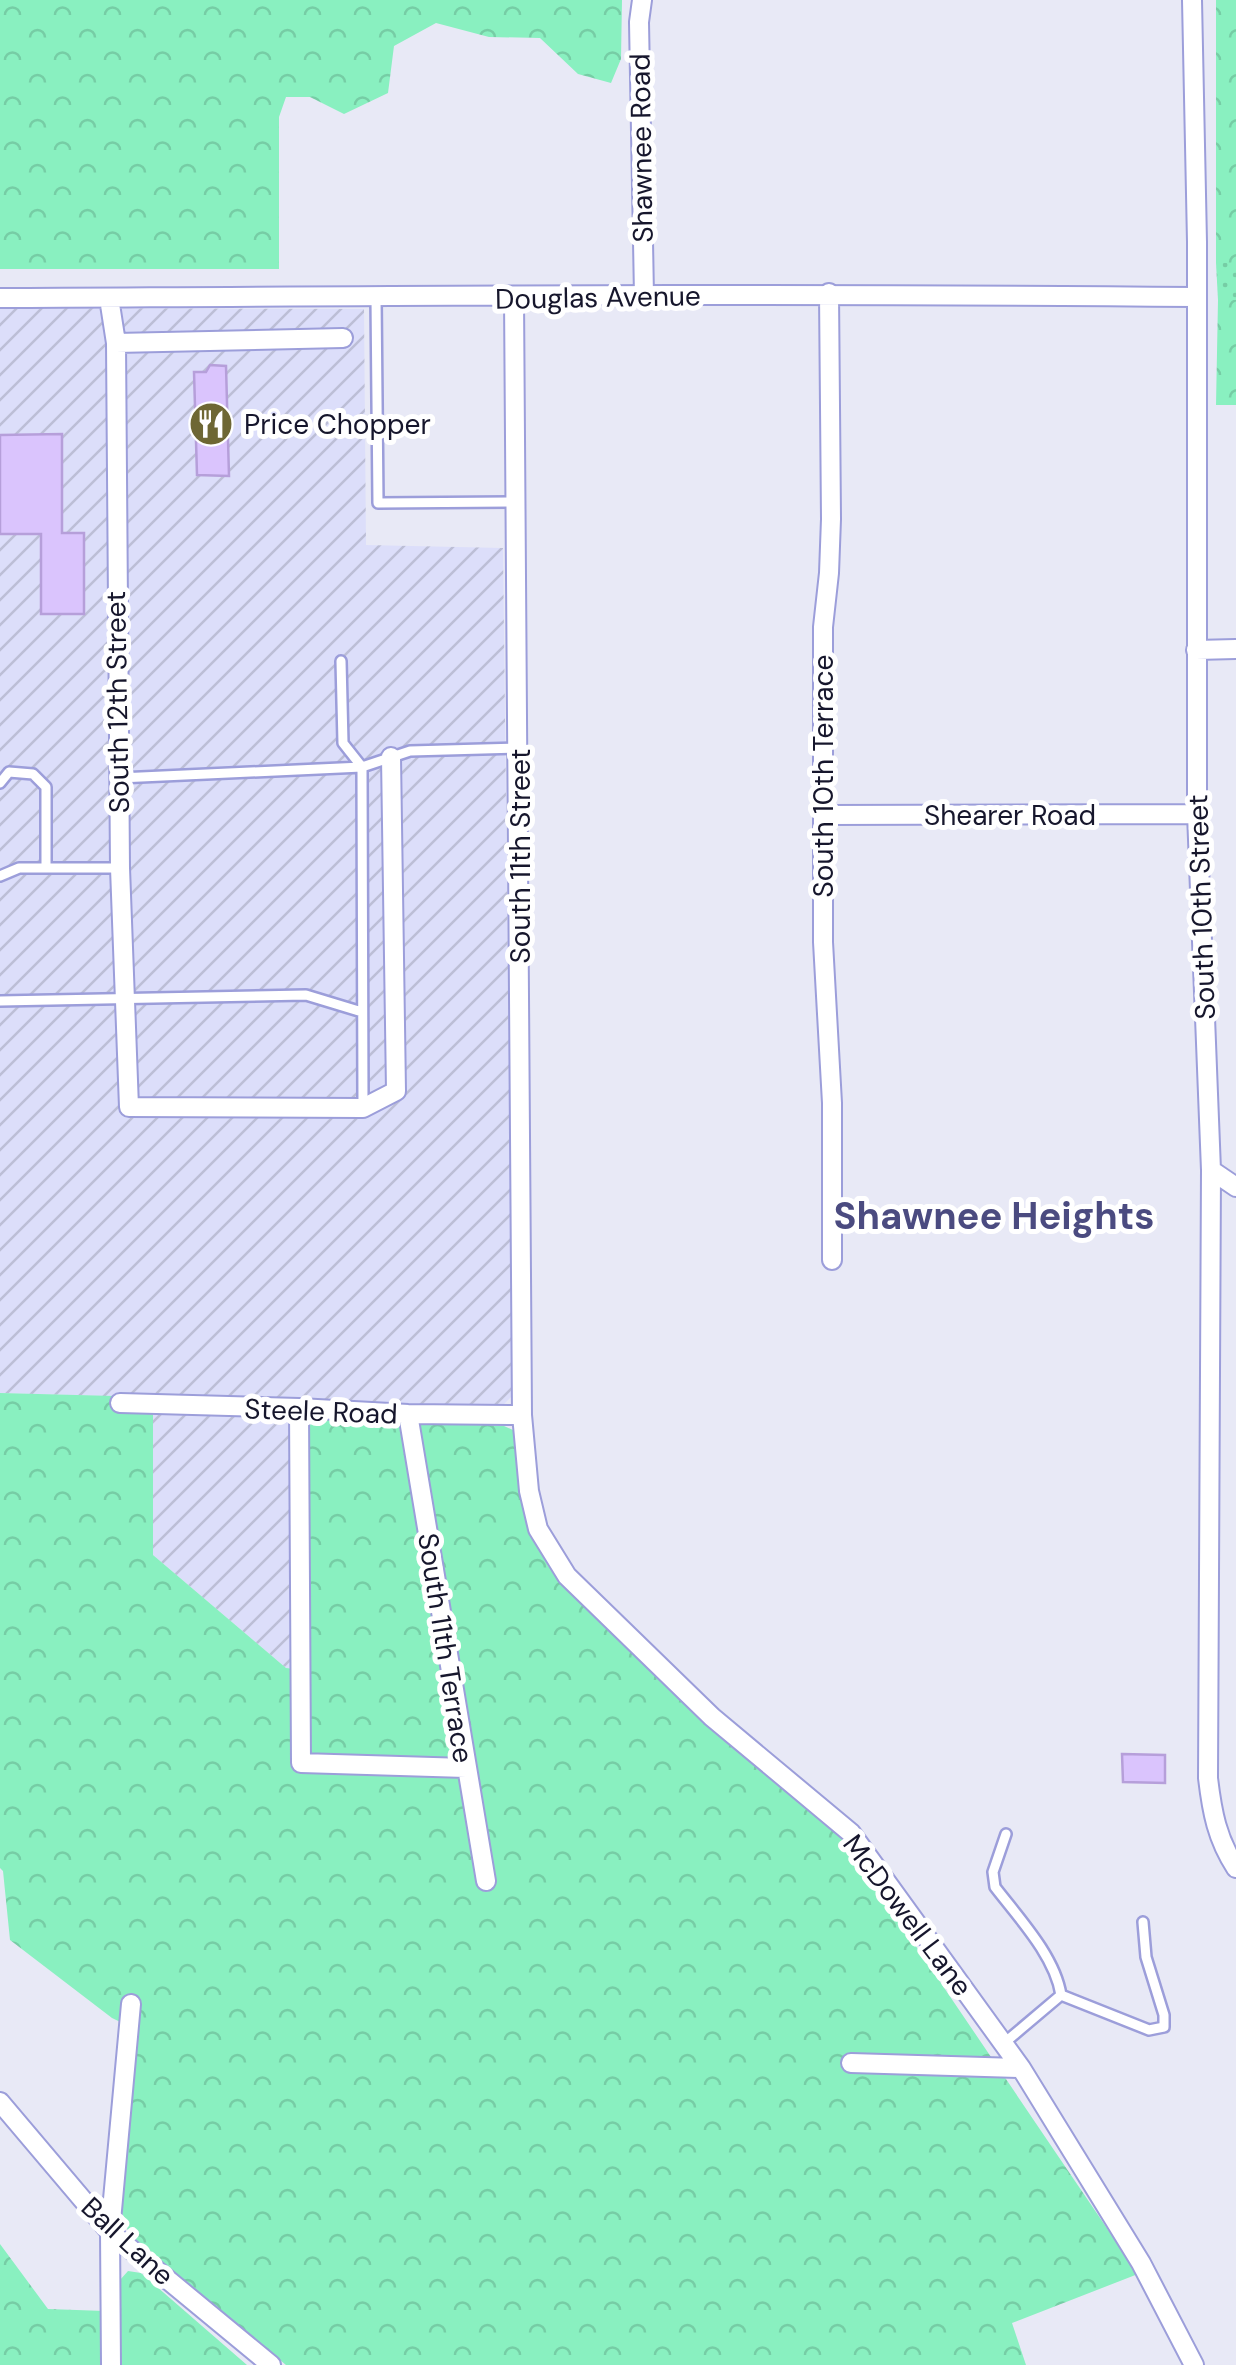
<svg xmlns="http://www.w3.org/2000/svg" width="1236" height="2365" font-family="'DM Sans',sans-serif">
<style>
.industrial{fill:url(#industrial-furrows)}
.grass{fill:url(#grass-dots)}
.forest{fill:url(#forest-crowns)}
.building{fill:#dac4fd;stroke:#b69fda;stroke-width:2.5}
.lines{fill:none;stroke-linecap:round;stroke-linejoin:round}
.service-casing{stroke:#9c9eda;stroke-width:14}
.minor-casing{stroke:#9c9eda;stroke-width:22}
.service{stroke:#fff;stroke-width:9}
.minor{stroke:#fff;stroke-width:18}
.labels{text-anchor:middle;stroke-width:10;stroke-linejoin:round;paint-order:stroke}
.street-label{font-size:28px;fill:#16162c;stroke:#fff}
.poi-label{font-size:28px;fill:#16162c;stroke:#fff;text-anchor:start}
.district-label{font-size:38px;font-weight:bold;fill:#4b4b80;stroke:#fff}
</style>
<defs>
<pattern id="industrial-furrows" width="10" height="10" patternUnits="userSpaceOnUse" patternTransform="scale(2.5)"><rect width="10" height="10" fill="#dcdefa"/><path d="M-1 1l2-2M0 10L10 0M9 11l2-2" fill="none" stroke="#bcbed6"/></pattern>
<pattern id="grass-dots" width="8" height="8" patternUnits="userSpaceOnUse" patternTransform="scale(2.5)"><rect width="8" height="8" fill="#89f0c0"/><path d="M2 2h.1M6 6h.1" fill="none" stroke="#76cda5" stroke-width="1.8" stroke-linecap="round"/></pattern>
<pattern id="forest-crowns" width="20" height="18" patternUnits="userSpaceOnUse" patternTransform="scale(2.5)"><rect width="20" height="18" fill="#89f0c0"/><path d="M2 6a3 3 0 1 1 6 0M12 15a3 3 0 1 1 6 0" fill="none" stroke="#76cda5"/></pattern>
</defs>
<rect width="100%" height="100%" fill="#e8e9f6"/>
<path class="industrial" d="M0 308 364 309 366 545 503 548 513 1389 511 1397 503 1405H408L0 1393Z
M153 1412 279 1415 289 1419 293 1427V1669L286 1668 153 1555Z"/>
<path class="grass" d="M1216 263H1236V300H1218Z"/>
<path class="forest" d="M0 0H622L621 59 611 83 578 74 540 38 489 37 436 23 394 46 388 93 344 114 310 97H286L279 117V269H0Z
M1216 0H1236V263H1216Z
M1218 300H1236V405H1216Z
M0 1393 153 1397V1555L286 1668 305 1670 308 1429 312 1422 329 1415 504 1426 513 1430 526 1519 548 1566 584 1606 844 1840 1138 2274 1012 2323 1026 2365H286L129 2234 119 2203 135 2029 112 2018 10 1940 3 1871 0 1868Z
M0 2244 48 2309 105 2311 104 2365H0Z
M128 2271 141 2273 247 2365H120V2280Z"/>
<path class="building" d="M210 365 226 366 229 476 197 475 194 372H206Z
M62 434V533H84V614H41V534H0V435Z
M1122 1754 1165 1755V1783L1123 1782Z"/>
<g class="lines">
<defs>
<path id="service" d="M376 298 378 503 515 502
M341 661 343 743 362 767 363 1107
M119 778 362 767 410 751 518 748
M0 783 9 772 33 774 46 787V868
M0 876 19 868H120
M0 1001 306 995 362 1012
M1061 1995 1149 2030 1164 2027V2015L1146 1957 1143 1922
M1003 2044 1061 1995C1055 1956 1018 1917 995 1887L993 1872 1006 1834"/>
<path id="minor" d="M642 0 639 22 644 296
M1192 0 1197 242V814L1211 1170 1208 1778C1212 1812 1217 1839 1236 1868
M829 293 831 519 829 573 823 627V942L832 1103V1260
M0 298C399 296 797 293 1196 297
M109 298 116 343 120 868 129 1107 363 1108 396 1091 391 757
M514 298 522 1415 529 1491 538 1529 567 1576 712 1717 851 1833 1021 2068 1141 2263 1194 2365
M116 343 343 338
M1196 650 1236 649
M823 815 1197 814
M1211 1170 1236 1187
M120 1403 299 1408 408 1414 522 1415
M299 1408 301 1763 466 1768
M408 1414 486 1881
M851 2063 1021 2068
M0 2102 110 2232 271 2365
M111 2365 110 2232 131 2004"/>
</defs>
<use href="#service" class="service-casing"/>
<use href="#minor" class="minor-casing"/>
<use href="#service" class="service"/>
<use href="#minor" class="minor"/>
</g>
<defs>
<symbol id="restaurant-disc" viewBox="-11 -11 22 22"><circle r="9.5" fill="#6e6734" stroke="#fff"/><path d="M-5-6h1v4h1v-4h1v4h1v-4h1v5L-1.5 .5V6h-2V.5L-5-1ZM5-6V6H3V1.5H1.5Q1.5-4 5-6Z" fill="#fff"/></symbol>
</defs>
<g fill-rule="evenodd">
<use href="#restaurant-disc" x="186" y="399" width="50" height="50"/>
</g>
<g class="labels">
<g class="street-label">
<text transform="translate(641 148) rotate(-91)" y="10">Shawnee Road</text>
<text transform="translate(598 297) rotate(-1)" y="10">Douglas Avenue</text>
<text transform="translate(117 702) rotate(-91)" y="10">South 12th Street</text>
<text transform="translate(823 776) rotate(-90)" y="10">South 10th Terrace</text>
<text x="1010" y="825">Shearer Road</text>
<text transform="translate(520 856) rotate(-90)" y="10">South 11th Street</text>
<text transform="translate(1201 907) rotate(-92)" y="10">South 10th Street</text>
<text transform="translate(321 1411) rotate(2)" y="10">Steele Road</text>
<text transform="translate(446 1648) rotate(81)" y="10">South 11th Terrace</text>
<text transform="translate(908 1915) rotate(53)" y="10">McDowell Lane</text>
<text transform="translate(128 2241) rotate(43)" y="10">Ball Lane</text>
</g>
<g class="poi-label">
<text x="244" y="434">Price Chopper</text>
</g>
<g class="district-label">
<text x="994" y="1229">Shawnee Heights</text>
</g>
</g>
</svg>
